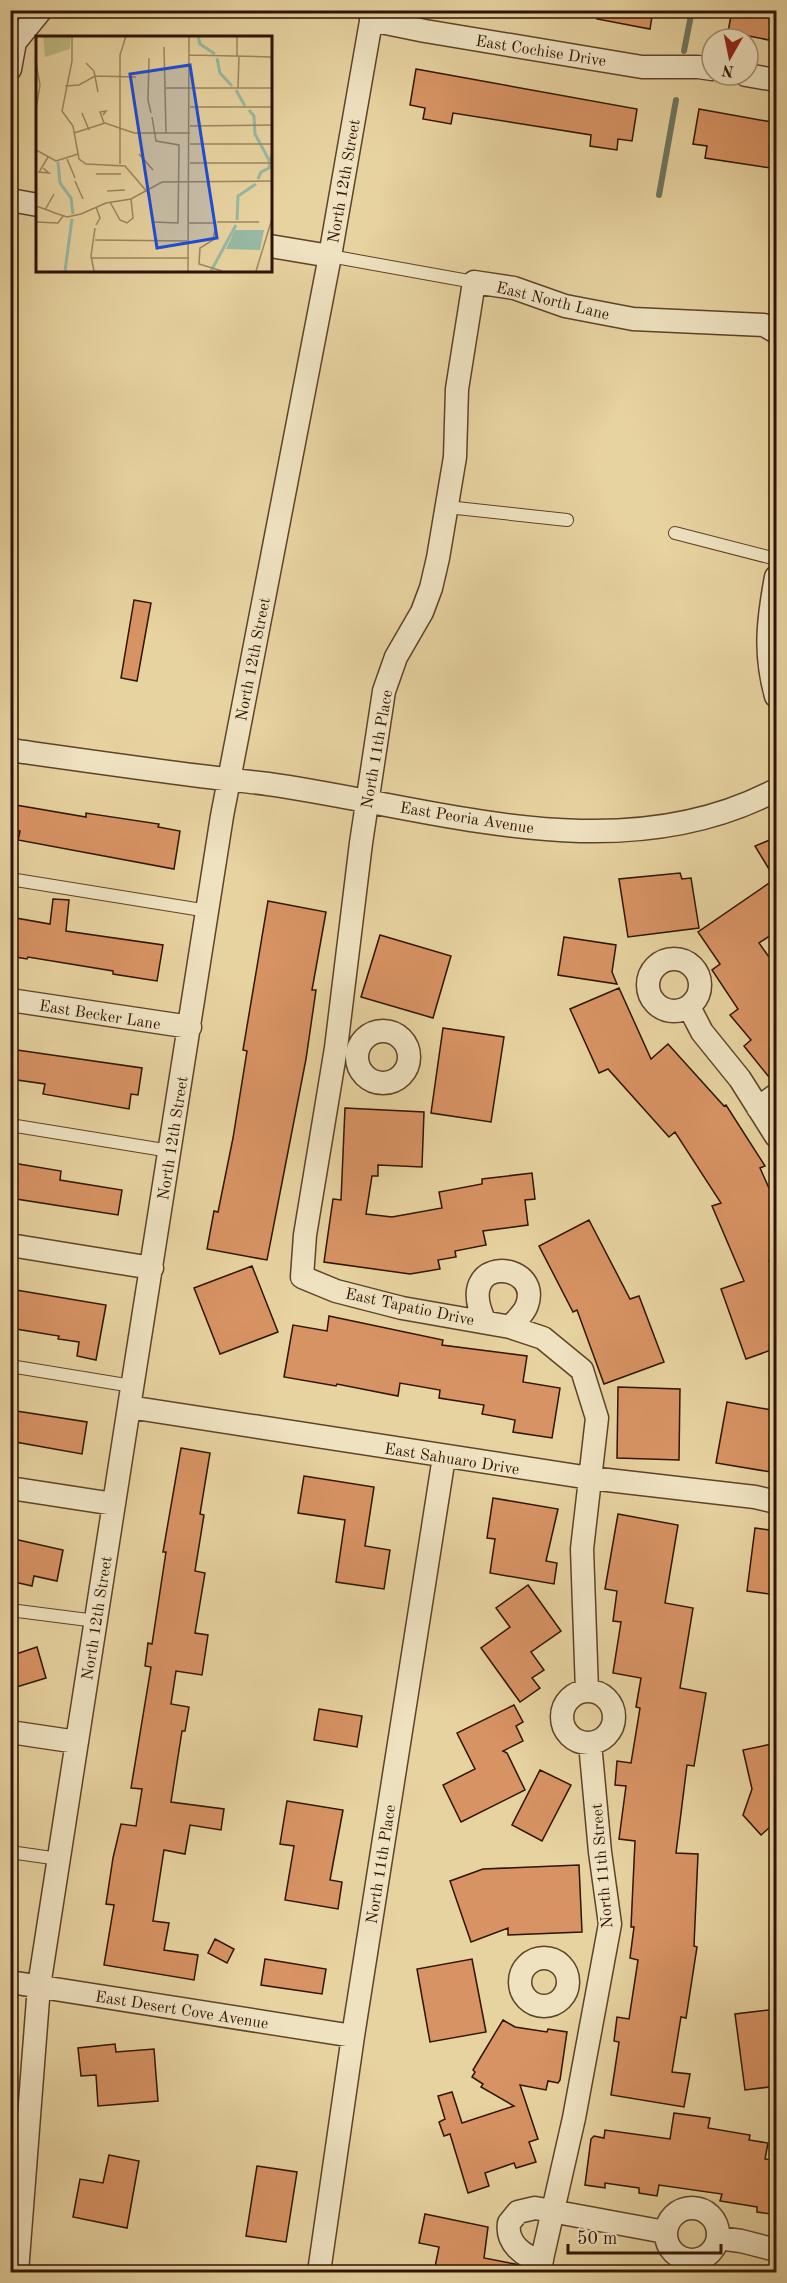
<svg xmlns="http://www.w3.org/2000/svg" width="787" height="2283" font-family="'Old Standard TT',serif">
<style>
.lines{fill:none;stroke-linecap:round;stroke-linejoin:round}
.stream{stroke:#6d7661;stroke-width:6}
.building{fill:#d89364;stroke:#2f1300;stroke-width:1.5}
.service-casing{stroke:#5d4328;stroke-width:14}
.minor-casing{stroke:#5d4328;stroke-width:25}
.service{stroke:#efe2c1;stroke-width:12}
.minor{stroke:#efe2c1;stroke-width:22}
.labels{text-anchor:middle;stroke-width:4.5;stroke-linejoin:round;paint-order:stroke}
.street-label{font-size:16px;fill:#2f1300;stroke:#efe2c1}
.inset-river{fill:none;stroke:#97b8a2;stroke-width:3}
.inset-road{fill:none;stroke:#9d8660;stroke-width:1.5}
.view{fill:#1d4ed8;fill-opacity:0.15;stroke:#1d4ed8;stroke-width:3}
.inset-edge{fill:none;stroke:#2f1300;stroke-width:3}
</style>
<rect width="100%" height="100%" fill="#e7d3a0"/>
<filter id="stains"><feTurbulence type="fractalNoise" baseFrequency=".00333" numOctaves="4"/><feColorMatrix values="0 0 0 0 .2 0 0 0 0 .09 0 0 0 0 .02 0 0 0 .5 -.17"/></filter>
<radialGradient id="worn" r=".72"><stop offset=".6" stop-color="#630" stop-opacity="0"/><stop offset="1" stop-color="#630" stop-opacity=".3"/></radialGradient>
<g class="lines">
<path class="stream" d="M684 51 692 10
M659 195 676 100"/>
</g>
<path class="building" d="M598 10H653L650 29 597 19Z
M732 10H777V30L771 29 769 40 728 32Z
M416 69 637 109 632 141 618 139 617 150 590 146 591 135 453 113 451 124 423 119 425 108 410 105Z
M699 109 777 123V169L705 158 707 146 693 144Z
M134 600 151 603 137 681 121 678Z
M10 804 86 817V813L159 824 158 827 180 831 174 869 18 840 20 831 10 829Z
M777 837V931L759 943 777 968V1082H773L744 1046 751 1040 730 1015 738 1009 712 970 720 964 698 932 775 879 755 846Z
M680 873 682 879 691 878 699 928 628 937 619 879Z
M53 899 69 900 66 931 163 945 157 981 113 974V971L28 957 27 959 10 956V917L50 924Z
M268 901 326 912 312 990H316L306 1059 267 1260 207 1249 214 1211 218 1212 233 1138 247 1051 243 1050Z
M380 935 451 956 433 1018 361 997Z
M564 937 616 945 612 972 617 984 558 975Z
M619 988 651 1059 668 1044 724 1106 726 1105 765 1166 760 1168 777 1206V1258L769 1261 777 1282V1348L746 1359 721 1289 744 1281 712 1206 721 1203 675 1132 669 1137 608 1069 599 1073 570 1009Z
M443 1028 504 1037 491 1122 431 1113Z
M10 1049 142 1068 138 1095 131 1094 129 1109 43 1094 45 1084 10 1079Z
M345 1108 424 1112 422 1167 378 1165V1176H372L366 1214 392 1217 442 1208 439 1192 482 1184V1179L532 1173 535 1199 525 1200 528 1225 483 1231 486 1245 455 1251 456 1257 438 1260 440 1269 410 1274 324 1262 333 1199 341 1200Z
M13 1163 61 1171 60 1180 122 1190 118 1215 10 1198Z
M589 1220 630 1299 639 1296 664 1362 604 1384 577 1310 573 1312 539 1246Z
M252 1266 278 1332 220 1354 194 1288Z
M10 1289 106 1305 96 1360 77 1356 79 1342 58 1339 59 1336 10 1328Z
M329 1316 443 1340 442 1345 527 1356 523 1382 560 1388 552 1438 513 1432 515 1420 482 1414 484 1405 439 1398 440 1390 400 1383 398 1396 337 1384 336 1386 284 1377 293 1325 327 1331Z
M618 1387 680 1389 679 1460 617 1458Z
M727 1402 777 1411V1473L716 1463Z
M10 1410 87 1422 82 1454 10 1441Z
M181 1448 210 1453 200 1514 204 1515 195 1571 205 1573 195 1633 208 1635 202 1675 176 1671 171 1704 189 1707 185 1731H182L171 1802 224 1809 221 1830 190 1825 185 1854 164 1850 153 1921 169 1923 164 1950 198 1955 194 1980 104 1965 114 1905 106 1904 113 1858 121 1824 136 1826 142 1789 131 1788 151 1667 145 1666 148 1643 152 1644 166 1552H163Z
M304 1476 374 1487 365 1546 390 1550 384 1589 336 1582 345 1520 298 1513Z
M493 1498 558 1509 546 1561 557 1563 554 1584 490 1573 495 1539 487 1538Z
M618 1514 678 1525 665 1603 693 1608 680 1688 706 1693 694 1766 687 1765 676 1853 698 1854 694 1946 697 1947 686 2018 681 2017 672 2072 690 2074 684 2107 611 2095 619 2042 614 2041 617 2017 629 2019 638 1960 630 1958 634 1927H631L635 1841 619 1839 626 1786 615 1785 617 1761 631 1763 640 1708 636 1707 641 1678 613 1673 621 1622 613 1621 617 1591 605 1589Z
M755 1528 777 1531V1595L747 1591Z
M14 1539 63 1550 57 1581 34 1576 32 1586 10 1581V1555Z
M528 1585 561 1631 531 1652 544 1670 532 1678 540 1688 520 1702 481 1648 510 1627 496 1608Z
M37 1647 46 1678 10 1689V1656Z
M514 1705 523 1722 516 1726 523 1741 503 1751 507 1753 525 1790 461 1822 443 1785 475 1769 457 1733Z
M319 1709 362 1716 357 1747 314 1740Z
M777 1743V1821L761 1835 743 1815 752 1789 743 1750Z
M540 1770 571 1785 542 1841 512 1825Z
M287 1801 343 1810 330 1880 342 1882 338 1909 285 1900 294 1846 280 1844Z
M579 1865 582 1932 508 1935V1928L471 1942 450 1881 483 1869Z
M215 1939 234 1949 227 1963 208 1953Z
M265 1959 326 1969 322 1994 261 1985Z
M472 1959 486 2032 430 2042 417 1969Z
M777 2009V2086L745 2090 735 2014Z
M503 2020 515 2027 547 2032 548 2029 567 2032 560 2080 558 2083 548 2081 546 2090 520 2085 538 2139 529 2142 536 2162 516 2168 514 2163 485 2173 489 2186 468 2193 450 2134 444 2136 439 2122 445 2119 438 2096 452 2092 462 2123 514 2106 481 2087 483 2084 472 2077 475 2072 473 2070Z
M115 2044 116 2052 154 2049 158 2101 98 2106 96 2075 81 2076 78 2048Z
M674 2113 710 2118 708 2128 750 2135 749 2140 768 2143 765 2159 777 2161V2215L757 2212V2207L720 2201 722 2194 659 2185 657 2196 639 2193V2188L605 2183V2188L585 2185 591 2139 594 2136 604 2138 605 2130 670 2139Z
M109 2155 139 2161 127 2228 73 2217 80 2179 103 2183Z
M257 2166 297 2172 286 2242 246 2236Z
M425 2214 488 2227 484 2258 515 2264 518 2265 517 2272H434L439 2247 419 2243Z"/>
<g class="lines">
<defs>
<path id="service" d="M330 256 474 282
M447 507 567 520
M675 533 776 559
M10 879 208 911
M10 1125 170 1151
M10 1366 132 1386
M10 1610 96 1621
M10 1852 59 1859"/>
<path id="minor" d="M371 20 425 31 642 67H698L712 69
M10 69 15 42 41 10
M746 75 776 80
M10 200 38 205
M270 246 330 256
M776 577C768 620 764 654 776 696
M10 750C74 759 137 768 200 776 222 779 245 781 268 784 433 807 617 874 776 790
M648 985a26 26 0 1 1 52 0a26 26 0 1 1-52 0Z
M10 1000 190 1027
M689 1007 702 1032 740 1079 776 1136
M357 1057a26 26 0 1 1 52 0a26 26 0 1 1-52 0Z
M758 1108 776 1095
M10 1245 152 1268
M485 1322C452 1253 543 1261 527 1305 524 1314 516 1320 510 1327
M129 1407 590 1478 755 1497 776 1502
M10 1488 114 1504
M587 1691 582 1549 597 1418 582 1370 543 1338 510 1327 402 1308 336 1291 302 1277 305 1235 336 1048 361 843 384 691 396 657 422 612 431 588 438 558 455 457 457 389 474 282 514 288 565 306 633 319 764 325 776 332
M562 1717a26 26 0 1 1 52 0a26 26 0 1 1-52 0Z
M10 1732 77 1742
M520 1982a24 24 0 1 1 48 0a24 24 0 1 1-48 0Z
M10 1982 353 2036
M666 2234a26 26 0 1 1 52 0a26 26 0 1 1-52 0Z
M718 2238 741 2241 776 2250
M542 2260C523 2258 506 2242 509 2223L518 2212 535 2208 665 2232
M17 2272 39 1986 129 1407 222 816 330 256 373 10
M319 2272 353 2036 444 1457
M539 2272 574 2118 610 1924 600 1852 590 1743"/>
</defs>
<use href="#service" class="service-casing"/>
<use href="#minor" class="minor-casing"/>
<use href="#service" class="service"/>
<use href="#minor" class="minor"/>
</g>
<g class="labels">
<g class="street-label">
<text transform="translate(541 50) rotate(9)" y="6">East Cochise Drive</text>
<text transform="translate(343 181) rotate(-80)" y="6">North 12th Street</text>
<text transform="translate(553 300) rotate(14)" y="6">East North Lane</text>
<text transform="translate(252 659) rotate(-79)" y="6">North 12th Street</text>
<text transform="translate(376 749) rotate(-80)" y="6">North 11th Place</text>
<text transform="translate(467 817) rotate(9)" y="6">East Peoria Avenue</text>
<text transform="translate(100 1014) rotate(9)" y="6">East Becker Lane</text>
<text transform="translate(172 1138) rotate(-81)" y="6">North 12th Street</text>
<text transform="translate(410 1306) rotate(12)" y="6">East Tapatio Drive</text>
<text transform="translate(452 1458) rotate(9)" y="6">East Sahuaro Drive</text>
<text transform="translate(96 1618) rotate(-81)" y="6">North 12th Street</text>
<text transform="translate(380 1864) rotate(-81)" y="6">North 11th Place</text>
<text transform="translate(601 1866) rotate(-95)" y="6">North 11th Street</text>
<text transform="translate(182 2009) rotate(9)" y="6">East Desert Cove Avenue</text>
</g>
</g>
<g transform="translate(36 36)">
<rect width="236" height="236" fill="#e7d3a0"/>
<path d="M7 0H35L34 13 9 21Z" fill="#bcba80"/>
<path d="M199 194H228L224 214 190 213Z" fill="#97b8a2"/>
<path class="inset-river" d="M162 0 164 8 179 18M181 22 184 37 196 50M200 54 209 70M213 74 218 80 219 98 234 126M22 126 24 147 35 162 37 178M222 143 225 136 233 132 236 118M201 184 202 160 220 148M29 235 36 183M175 235 200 189"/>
<path class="inset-road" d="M36 0V25L26 75 37 90 43 123 50 128 89 130 113 158 117 186 142 187 143 109 120 105 116 81M128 11 130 97M153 19 236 21M201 20V0M113 22 112 64 115 77M0 27 4 49 0 74M50 27 58 35 62 56M29 50 43 49 59 40 100 41M130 52H236M202 52 203 20M154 71H236M46 77 53 94M67 79 70 75 64 76 68 87M154 90 236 89M38 97 69 87 98 97H154M154 108H236M0 114 20 125 42 118M103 118 117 134M31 123 39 142M154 127H236M84 128V19L90 0M7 132 13 137 3 136 12 121M63 138H60H85M39 145 47 163M71 155 89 154M74 166 84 184 91 187 97 182 95 163M0 170 17 176M60 171 64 182 60 189M9 174 18 158M16 176 31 181 45 178 70 167 95 163 126 146 236 145M0 186 22 187 27 180M181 186H223M153 187H178M180 189 177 204 164 212 163 228 186 235M59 204 153 205M55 222H153M58 235 55 220 59 192M152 235 153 0M220 235 236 183"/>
<path class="view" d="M154 29 181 202 121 212 94 38Z"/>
<rect width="236" height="236" class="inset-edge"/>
</g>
<rect width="787" height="2283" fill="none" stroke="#e7d3a0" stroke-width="36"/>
<rect x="12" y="12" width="763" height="2259" fill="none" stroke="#2f1300" stroke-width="3"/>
<rect x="18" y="18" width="751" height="2247" fill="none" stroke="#2f1300" stroke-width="1.5"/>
<g transform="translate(730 57) rotate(189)"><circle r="28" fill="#efe2c1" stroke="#a28f74" stroke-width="1.5"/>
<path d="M0-4.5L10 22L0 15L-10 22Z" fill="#8f2418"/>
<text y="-9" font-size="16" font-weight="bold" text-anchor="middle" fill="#2f1300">N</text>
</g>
<path d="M568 2244v9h153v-9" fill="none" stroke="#2f1300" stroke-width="3"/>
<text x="577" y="2244" font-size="18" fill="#2f1300" stroke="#efe2c1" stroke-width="4.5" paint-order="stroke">50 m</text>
<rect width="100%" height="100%" filter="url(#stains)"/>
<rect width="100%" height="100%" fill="url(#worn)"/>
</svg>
